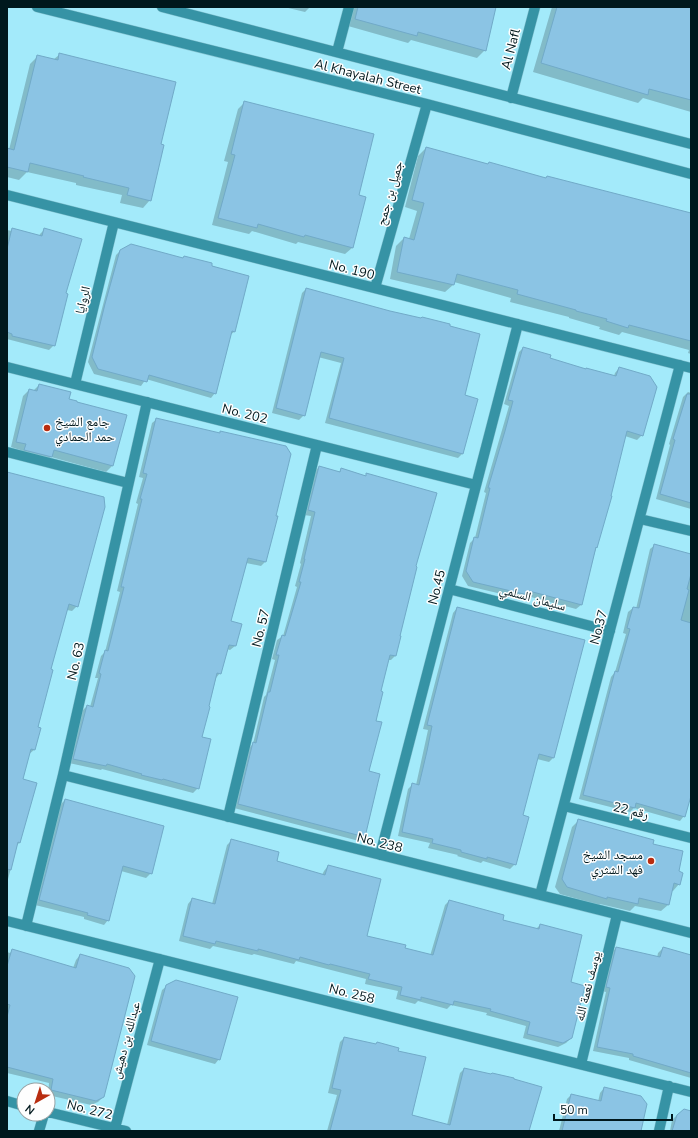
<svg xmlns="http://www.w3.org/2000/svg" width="698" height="1138" font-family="'Nunito Sans','Noto Naskh Arabic',sans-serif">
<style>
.shadow{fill:#0003}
.building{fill:#8bc4e4;stroke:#71aac8}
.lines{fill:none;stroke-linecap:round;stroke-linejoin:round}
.minor-casing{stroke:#86c4d2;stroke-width:11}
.minor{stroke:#3693a5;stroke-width:10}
.poi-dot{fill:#b82d10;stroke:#fefefe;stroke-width:1.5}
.labels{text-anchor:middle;stroke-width:3;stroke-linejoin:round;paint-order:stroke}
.street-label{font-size:13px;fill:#00181d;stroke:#fefefe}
.poi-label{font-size:13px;fill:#00181d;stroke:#fefefe;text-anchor:start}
</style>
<rect width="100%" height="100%" fill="#a3eafa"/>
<path class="shadow" d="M284 7H310L305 12Z
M353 7H495L485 50 477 58 411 40 408 43 348 26Z
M552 7H691V112L643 98 638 103 533 72Z
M60 54 160 145 150 200 143 208 120 203 122 195 76 185V183L27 172 19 180 7 177V149L9 150 30 64 38 56 53 60Z
M245 102 358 196 352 248 345 254 298 242 296 244 252 231 249 234 212 225 228 162 224 161 238 109Z
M426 148 545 179 547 177 691 214V354L688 353 689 350 622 332 619 335 599 329 600 327 569 318V317L510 302 511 298 454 282 453 285 445 292 390 279 396 246 404 238 409 239 417 211 405 207 418 156Z
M45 229 65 294 54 345 49 350 7 339V230L39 237 40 234Z
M121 250 234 332 230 335 215 393 211 398 146 379 141 386 94 374 88 362 116 255Z
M306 289 463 396 462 454 458 458 325 423 341 363 318 357 304 415 299 420 272 413 302 293Z
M523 348 549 359 585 370 614 376 615 373 619 368 642 435 637 440 625 436 609 497H611L586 583H587L581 605 576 609 527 596 523 599 468 586 462 576 470 543 475 538 486 493 484 492 509 406 504 404 519 352Z
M39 385 68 400 125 416 112 466 106 472 51 457 45 462 19 456 20 450 11 447 23 396 29 390 33 391Z
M688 392 691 393V509L656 499 670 445 669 444 683 397Z
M157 419 219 434 221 432 274 516 276 517 265 562 261 566 246 563 230 622 240 625 235 646 230 650 227 649 220 673 216 678 201 737 198 788 193 793 102 769 101 770 69 763 82 711 87 706 90 707 98 678H95L101 656 105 652 120 592 117 591 138 504 136 503 143 478 139 477 152 423Z
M319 467 339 472 342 469 365 476 367 475 415 567 395 656 391 660H388L380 692 368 772 364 836 359 841 234 808 249 748 253 744 264 697 266 695 275 660 272 659 277 640 283 636 297 587 295 586 301 564 300 563 311 516 304 515 314 472Z
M7 473 77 606 72 611 67 610 50 670 36 728 40 729 34 750 28 755 21 780 20 842 17 845 7 883Z
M655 545 691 555V792L684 816 680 821 634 808 630 812 579 799 611 677 615 672 626 634 623 633 628 612 633 608 636 609 650 549Z
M457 608 554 757 549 762 537 759 522 816 515 864 510 869 483 861 481 863 457 856 458 855 428 848 430 843 398 836 408 789 413 784 416 785 428 730 423 729 453 613Z
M65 800 151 873 146 878 121 871 108 920 104 925 84 919V917L35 905 60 805Z
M579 820 652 845 677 872 679 884 673 891H671L668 905 661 911 635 906 630 911 600 904 599 905 560 894 555 887 572 827Z
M232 840 276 861 322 875 324 871 328 866 365 936 404 949 430 956 445 905 449 901 502 920 536 929 540 925 570 983 571 1038 566 1043 558 1047 523 1038 526 1026 486 1015 487 1013 451 1005 447 1009 418 1001 415 1004 396 999 398 991 365 984 366 979 296 961 294 964 254 954 252 955 213 946 210 949 179 941 188 904 192 899 212 904 227 845Z
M616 948 657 958 658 953 663 948 691 956V1078L629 1060V1058L593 1051 606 992 602 991 612 952Z
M12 951 73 968 76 960 80 955 103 1097 98 1102 91 1105 48 1095 49 1083 7 1073V952L10 953Z
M167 986 219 1059 215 1064 147 1045 162 990Z
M344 1038 397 1052 411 1115 447 1125 460 1073 464 1069 528 1131H327L337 1095 328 1093 340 1042Z
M604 1088 640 1131H559L567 1099 571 1095 598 1102 600 1093Z
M691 1112V1131H670L672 1120 677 1115Z"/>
<path class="building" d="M358 7H496L486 51 418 32 417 36 355 19Z
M557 7H691V100L649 89 648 95 541 63Z
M59 53 176 82 161 144 164 145 151 201 127 195 129 188 83 177 84 176 30 163 28 172 7 167V148L14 150 37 55 58 60Z
M244 101 374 134 359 195 366 197 353 248 305 235 304 237 258 224 257 228 218 218 235 155 231 154Z
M426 147 488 164 489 162 546 178 547 176 691 213V341L629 325 628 328 606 321 607 319 576 311V310L517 294 518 290 457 274 454 285 397 272 404 237 414 240 424 203 412 200Z
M12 228 42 236 44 228 82 239 66 293 68 294 55 346 12 336V334L7 332V249Z
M131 244 183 258 184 256 212 263V266L249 276 235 332 232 331 216 394 149 375 147 382 98 369 92 357 105 304 120 250Z
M306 288 390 311 421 318 422 317 450 324V326L480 334 465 395 478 399 463 454 329 418 344 358 321 352 305 416 276 408Z
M523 347 551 355 550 358 586 369V368L616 376 619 367 650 376 657 387 643 436 627 431 611 496H612L597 548 596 547 582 605 529 591 528 595 473 582 466 571 474 537 478 538 490 488H488L505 431 513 401 508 400Z
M39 384 71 392 69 399 77 401V402L127 415 113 466 54 450 52 457 24 450 26 444 16 442 29 389 37 391Z
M687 394H691V503L660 494 675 440 673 439Z
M156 418 220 433V431L286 446 291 454 276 516H278L266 562 248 558 241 584 231 621 242 624 236 646 229 645 221 674 217 673 209 706 210 707 202 737 211 739 199 789 163 779 162 780 141 775 142 774 107 764 106 766 73 759 87 705 93 707 101 674 99 673 105 650 108 651 124 587H121L142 499H140L147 474 143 473Z
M319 466 340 472 341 468 366 476V473L437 493 416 566 417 567 400 636H401L396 656 390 655 381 691 383 692 376 721 382 722 369 771 380 774 365 837 238 804 253 742 256 743 268 692H270L279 655H276L282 635 285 636 301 582H299L305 559H304L315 512 308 510Z
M7 472 104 497 105 507 78 607 69 604 51 669 53 670 38 727 41 728 35 750 31 749 23 779 37 783 20 843 18 842 11 870 7 869Z
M654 544 691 554V574L687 589 689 590 681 620 691 623V796L685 817 636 803 635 808 583 795 615 671 618 672 630 629 627 628 633 607 639 608Z
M457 607 585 640 554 758 539 754 523 815 529 817 516 865 487 857V859L461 852V850L432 843 433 839 402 832 412 783 419 785 427 751 432 726 427 725Z
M65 799 164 826 152 874 123 866 109 921 87 915 88 913 39 900Z
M578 819 654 840 653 844 683 851 679 871 683 873 680 885 674 883 669 905 639 898 638 904 607 897V899L567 887 562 879Z
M231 839 279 852 277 861 325 875 328 865 381 879 367 936 406 945 405 948 433 955 449 900 504 915 503 920 539 929 540 924 582 935 571 982 585 986 572 1038 563 1043 527 1034 530 1022 490 1011 491 1009 454 1001 453 1005 421 997V1000L400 995 402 987 368 979 370 974 330 964 329 965 300 957 299 960 258 949V951L216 941 215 944 183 936 192 898 215 904Z
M616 947 660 957 663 947 691 955V1073L633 1056V1054L597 1047 610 988 606 987Z
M12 949 76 968 80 954 129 968 135 976 104 1097 96 1101 51 1090 53 1079 7 1067V1017L10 1005 7 1004V966Z
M176 980 238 997 220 1060 151 1041 166 985Z
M344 1037 376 1044 377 1042 399 1048 398 1051 426 1057 412 1115 450 1125 464 1068 491 1074 492 1073 514 1078V1079L542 1087 529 1131H330L341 1090 332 1088Z
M604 1087 641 1096 647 1104 641 1131H562L571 1094 601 1101Z
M684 1109 691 1111V1131H672L677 1115Z"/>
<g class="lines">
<defs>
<path id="minor" d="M37 7 427 104 691 174
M162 7 691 144
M337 52 349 7
M511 98 535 7
M7 195 691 368
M375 288 427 104
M7 367 476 485
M75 384 114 222
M7 452 128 483
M640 519 691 531
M449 589 610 631
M63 775 691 933
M564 806 691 838
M228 817 317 445
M380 855 518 324
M540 895 680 365
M7 921 691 1092
M26 926 63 775 147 402
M581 1064 617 915
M7 1101 24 1106
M48 1112 126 1131
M115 1128 160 959
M39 1131 44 1114
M659 1131 669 1086"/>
</defs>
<use href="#minor" class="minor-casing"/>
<use href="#minor" class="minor"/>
</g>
<g class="poi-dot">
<circle cx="47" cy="428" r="4"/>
<circle cx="651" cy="861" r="4"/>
</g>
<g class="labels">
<g class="street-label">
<text transform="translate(510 49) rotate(-76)" y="5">Al Nafl</text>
<text transform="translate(368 76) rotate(14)" y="5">Al Khayalah Street</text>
<text transform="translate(389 193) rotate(-74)" y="5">جميل بن جمح</text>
<text transform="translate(352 269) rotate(14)" y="5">No. 190</text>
<text transform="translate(82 300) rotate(-76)" y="5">الروايا</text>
<text transform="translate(245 413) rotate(14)" y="5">No. 202</text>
<text transform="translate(436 587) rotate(-76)" y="5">No.45</text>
<text transform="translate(533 597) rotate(15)" y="5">سليمان السلمي</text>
<text transform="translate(598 627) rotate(-75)" y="5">No.37</text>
<text transform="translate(260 628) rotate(-76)" y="5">No. 57</text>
<text transform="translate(75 661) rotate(-77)" y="5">No. 63</text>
<text transform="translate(631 810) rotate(14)" y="5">رقم 22</text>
<text transform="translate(380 842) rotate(14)" y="5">No. 238</text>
<text transform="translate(587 986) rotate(-76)" y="5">يوسف نعمة الله</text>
<text transform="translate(352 993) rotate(14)" y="5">No. 258</text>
<text transform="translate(125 1040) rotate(-75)" y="5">عبدالله بن دهيش</text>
<text transform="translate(90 1109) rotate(14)" y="5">No. 272</text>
</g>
<g class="poi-label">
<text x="55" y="426">جامع الشيخ<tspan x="55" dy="15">حمد الحمادي</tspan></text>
<text x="643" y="859" text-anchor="end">مسجد الشيخ<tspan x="643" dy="15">فهد الشثري</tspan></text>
</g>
</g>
<rect width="698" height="1138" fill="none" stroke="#00181d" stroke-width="16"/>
<g transform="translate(36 1102) rotate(219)"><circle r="19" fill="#fefefe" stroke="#98a2a4"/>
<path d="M0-3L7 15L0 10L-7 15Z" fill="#b82d10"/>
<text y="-6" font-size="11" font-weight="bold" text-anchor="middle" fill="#00181d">N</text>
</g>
<path d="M554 1114v6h118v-6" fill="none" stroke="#00181d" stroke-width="2"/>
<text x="560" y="1114" font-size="12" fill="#00181d" stroke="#fefefe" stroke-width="3" paint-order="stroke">50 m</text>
</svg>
